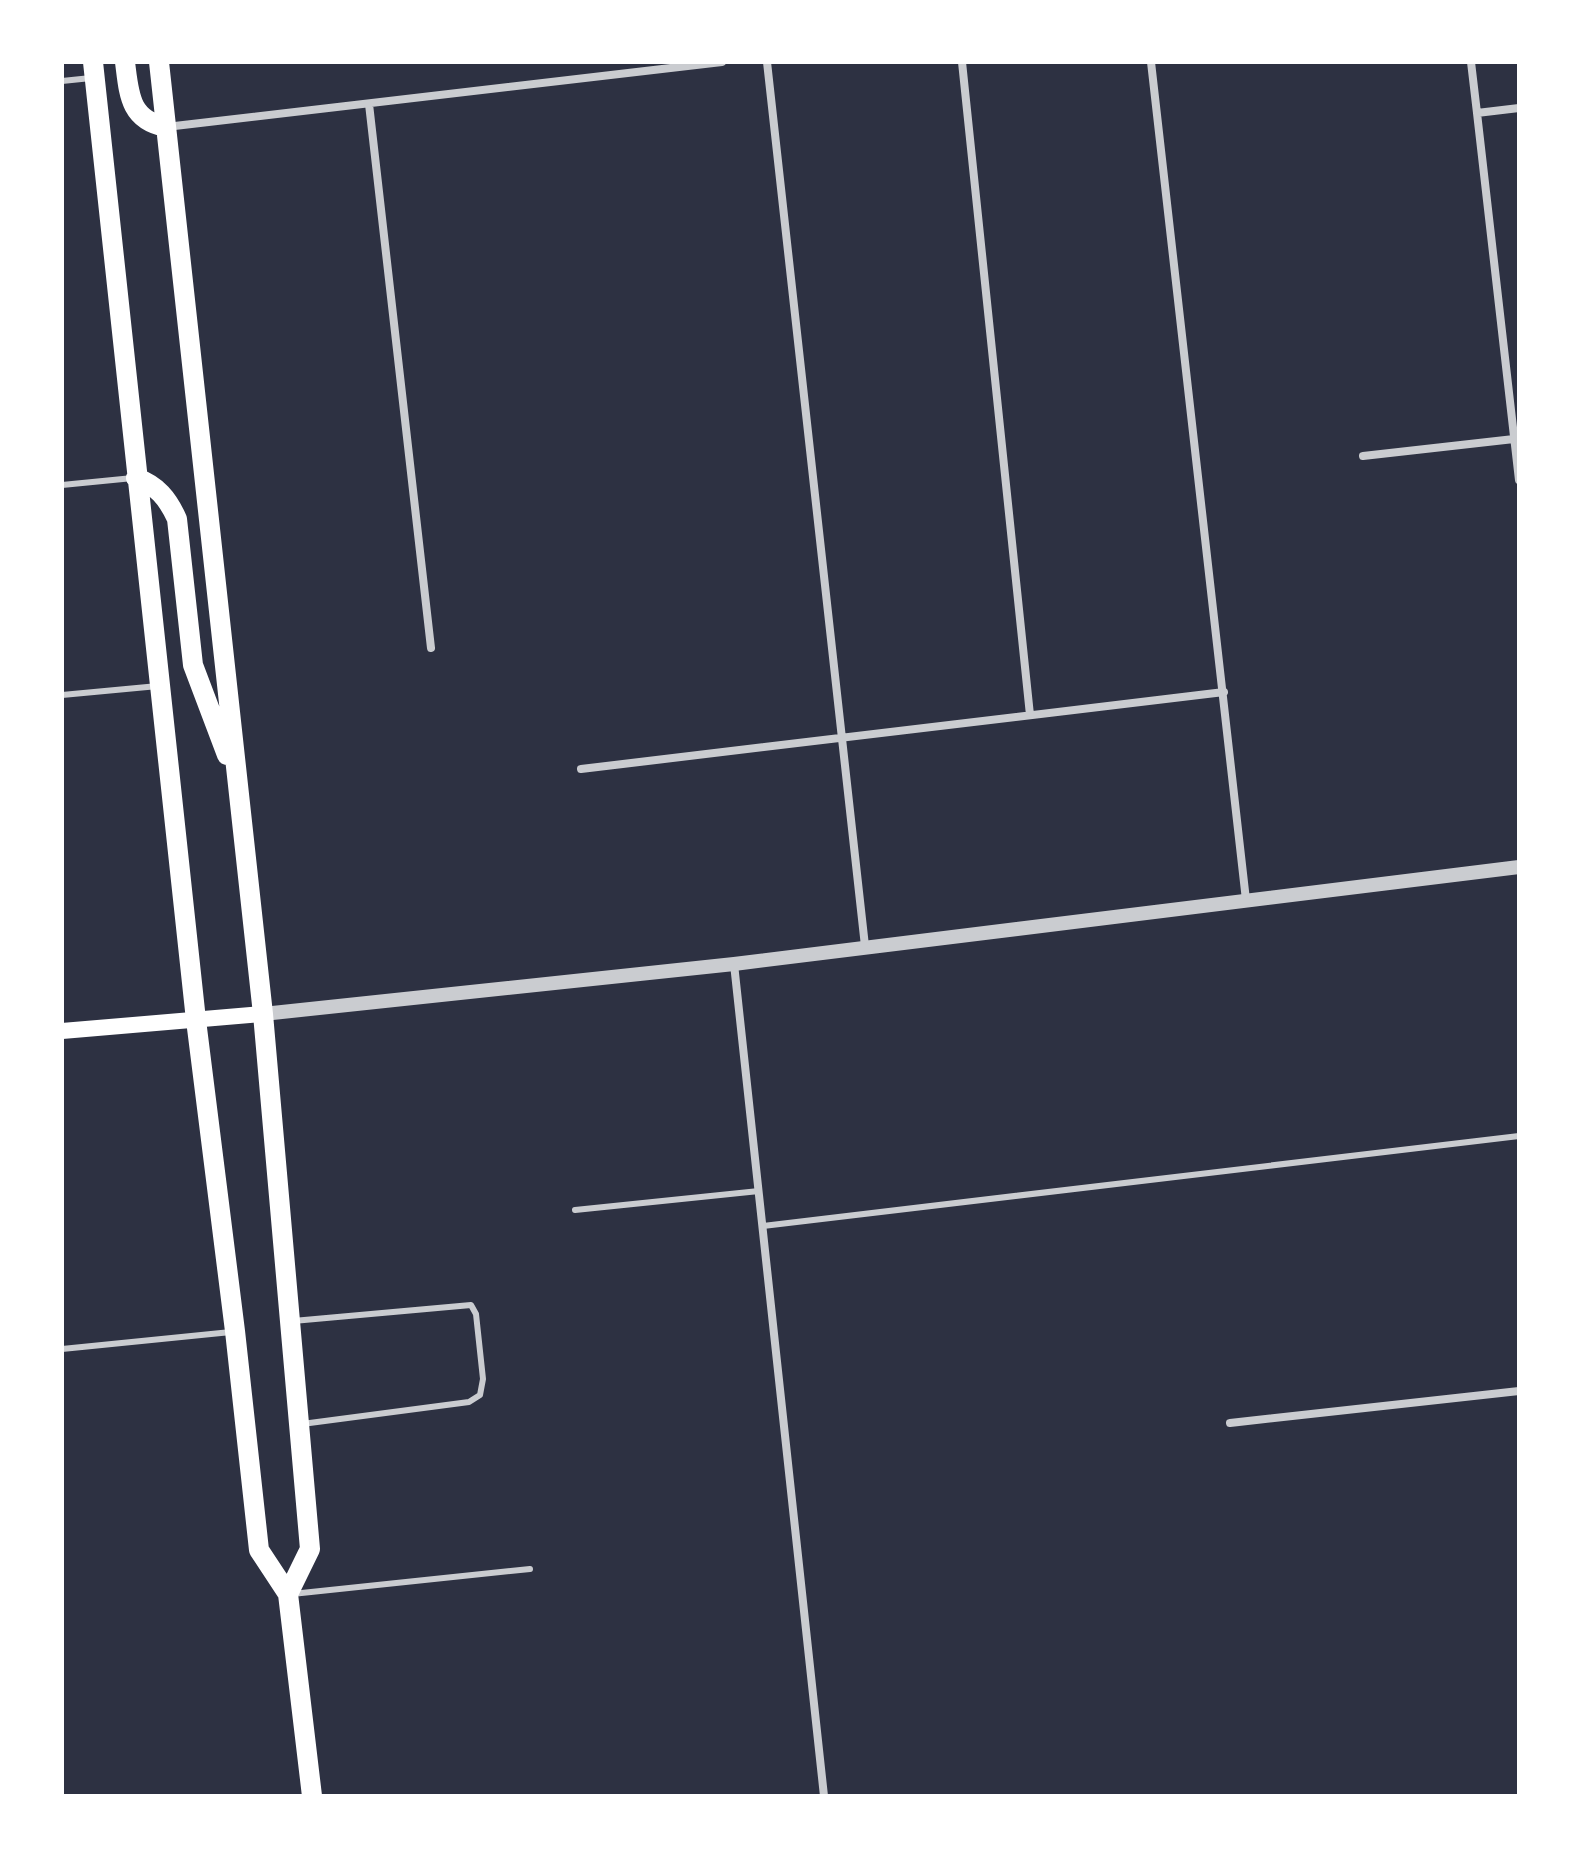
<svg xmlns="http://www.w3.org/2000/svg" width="1581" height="1858" font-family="Overpass,sans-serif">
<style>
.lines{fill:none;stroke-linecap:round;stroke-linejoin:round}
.service{stroke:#caccd0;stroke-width:6}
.minor{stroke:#caccd0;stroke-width:8}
.tertiary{stroke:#caccd0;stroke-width:14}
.secondary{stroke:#fff;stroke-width:16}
.primary{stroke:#fff;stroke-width:20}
</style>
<rect width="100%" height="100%" fill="#2d3142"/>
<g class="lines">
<path class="service" d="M62 81 91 78
M62 485 133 478
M62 695 158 686
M575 1210 759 1191
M763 1226 1519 1136
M293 1321 471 1305 476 1314 483 1379 480 1395 469 1402 302 1424
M62 1349 231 1332
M292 1594 530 1569"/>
<path class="minor" d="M767 62 865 946
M962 62 1030 715
M1151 62 1246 900
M1471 62 1477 113
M369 104 431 648
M1519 108 1477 113 1519 480
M166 127 722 62
M1363 456 1514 439
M581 769 1224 692
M734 964 824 1796
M1230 1423 1519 1391"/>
<path class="tertiary" d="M263 1014 734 964 1519 867"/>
<path class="secondary" d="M62 1031 263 1014"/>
<path class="primary" d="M93 62 196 1020 235 1331 259 1550 288 1594 312 1796
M125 62C129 93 129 120 166 127
M159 62 263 1014 310 1549 288 1594
M136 478C157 485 168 499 177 519L193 665 227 755"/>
</g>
<rect width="1581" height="1858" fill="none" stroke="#ffffff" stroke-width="128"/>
</svg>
